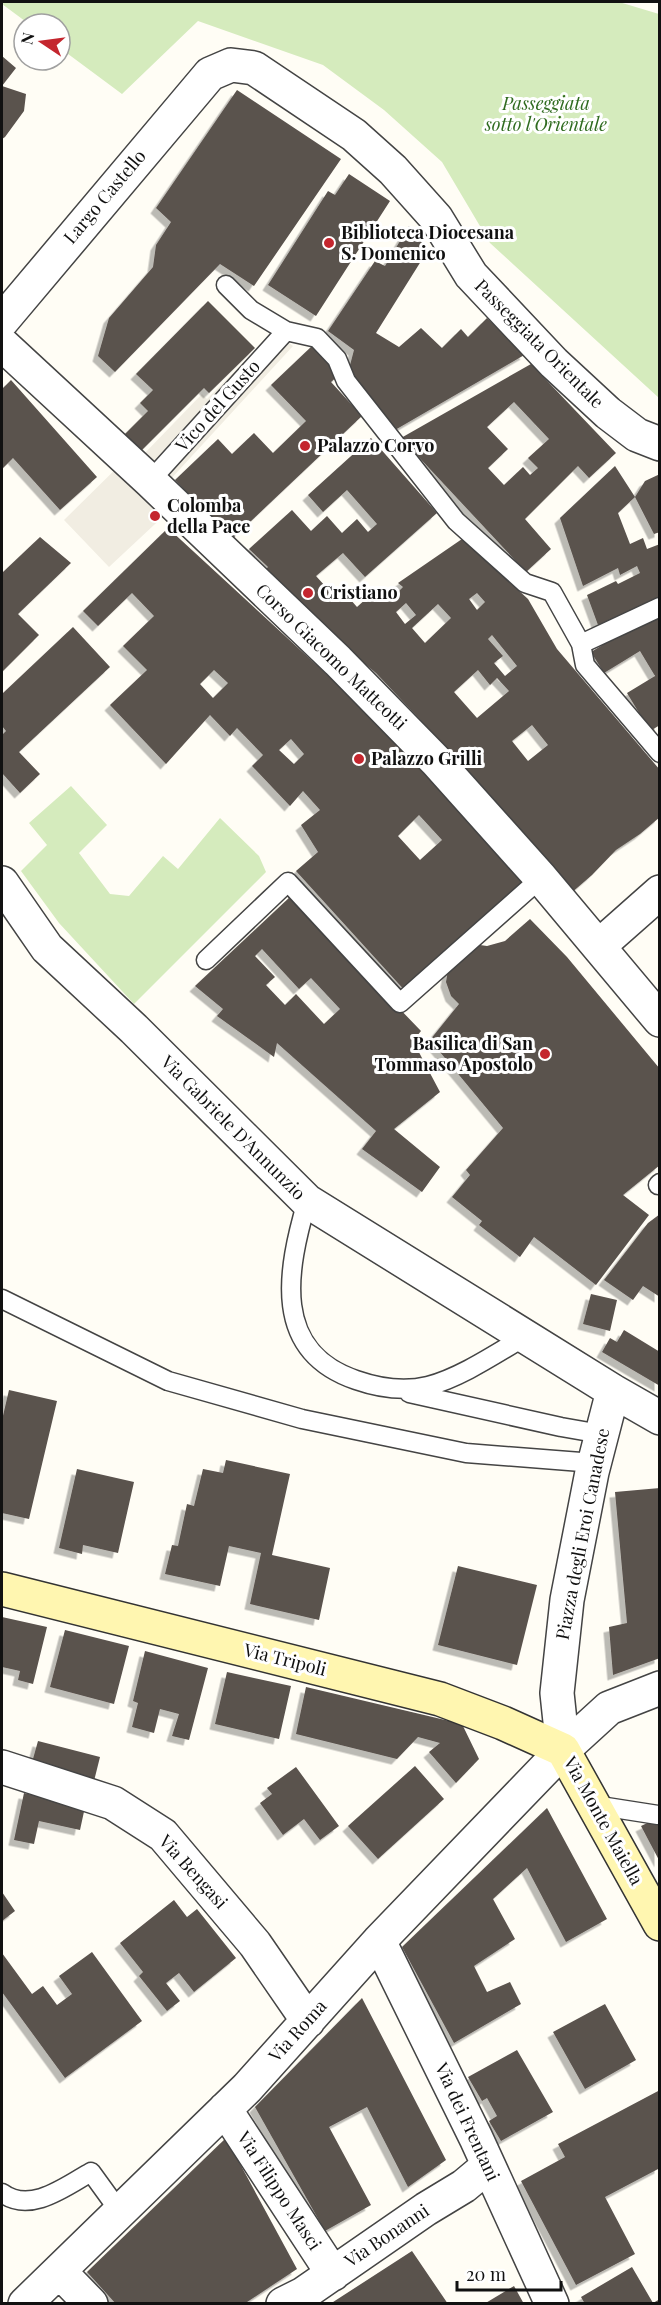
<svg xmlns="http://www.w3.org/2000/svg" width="661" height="2305" font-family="'Playfair Display',serif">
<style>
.green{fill:#d5ebbd}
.plaza{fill:#f1ede2}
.building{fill:#5a524d;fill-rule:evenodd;filter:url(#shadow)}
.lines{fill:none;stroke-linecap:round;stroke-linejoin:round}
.lane-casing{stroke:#444;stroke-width:21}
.street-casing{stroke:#444;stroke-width:36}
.secondary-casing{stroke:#333;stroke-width:36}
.lane{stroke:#fff;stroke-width:18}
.street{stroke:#fff;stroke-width:33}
.secondary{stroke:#fff6b0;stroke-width:33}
.poi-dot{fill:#c4262e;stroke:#fff;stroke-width:2}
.labels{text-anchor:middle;stroke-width:6;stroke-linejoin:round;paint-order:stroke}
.park-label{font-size:18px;font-style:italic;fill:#2f6b1f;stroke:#fff}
.street-label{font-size:18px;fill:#111;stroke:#fff}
.poi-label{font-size:18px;font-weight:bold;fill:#111;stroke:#fff;text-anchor:start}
</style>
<defs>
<filter id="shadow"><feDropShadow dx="-5.5" dy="5.5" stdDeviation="0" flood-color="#0004"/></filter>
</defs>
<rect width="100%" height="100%" fill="#fffdf5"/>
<path class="green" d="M2 2H619L659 14V398L490 243 442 162 384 110 323 65 198 21 122 94 60 48V24H29L2 4Z
M71 786 107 825 79 853 110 894 129 896 163 856 178 869 220 818 259 856 266 872 134 1004 59 923 21 871 47 845 29 823Z"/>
<path class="plaza" d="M274 332 293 346 169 481 184 497 109 567 64 520 135 450 142 456 202 394 207 399Z"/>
<path class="building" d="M2 56 16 68 2 86 26 94 24 111 5 137 2 139Z
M237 90 341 159 254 286 220 264 115 372 98 356 109 318 153 267 156 245 171 222 156 208Z
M349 174 390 201 316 316 268 285 328 191 335 195Z
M409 226 428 250 376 333 399 347 421 328 442 348 461 329 468 337 487 318 526 354 395 430 349 369 354 350 328 331 375 261 385 266Z
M208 301 255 348 209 393 204 388 141 451 124 435 148 411 140 403 153 390 136 374Z
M312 346 339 375 331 382 362 416 232 539 175 480 218 439 232 454 254 433 273 453 306 421 271 385Z
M531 364 616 453 589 478 578 466 525 519 551 549 526 572 401 438ZM514 402 549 439 528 458 538 468 530 475 523 467 504 485 488 468 508 449 487 427Z
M11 380 97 477 60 510 13 458 2 469V389Z
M371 438 437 513 365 577 343 553 316 576 335 597 343 591 357 607 377 589 389 601 403 587 398 583 462 539 528 599 557 649 660 770V817L640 834 616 850 592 875 570 894 445 746 376 673 328 633 263 572 268 567 249 549 292 510 311 531 327 516 342 533 357 519 368 532 377 524 347 490 323 512 308 495ZM477 593 485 602 477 610 469 599ZM406 603 416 615 405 624 396 612ZM438 604 451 618 425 643 412 628ZM492 635 517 666 505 676 494 663 503 656 488 639ZM478 670 490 685 497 678 509 691 477 718 454 692ZM532 725 548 745 528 761 512 741Z
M615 466 635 497 618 513 630 544 643 538 647 549 660 544V597L598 625 587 595 616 581 618 584 640 573 637 566 620 575 618 568 583 586 560 518Z
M660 474V532L654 534 635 497 645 481Z
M168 528 448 786 527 883 407 993 296 871 318 852 301 825 320 810 303 791 290 806 252 766 263 755 237 728 230 736 210 715 166 764 110 705 147 670 123 646 154 616 132 593 98 626 83 611ZM214 670 228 683 213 698 200 684ZM291 739 304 754 294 764 279 750ZM419 815 442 840 420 860 398 836Z
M40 537 71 563 18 614 39 635 2 672V573Z
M660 610V725L650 731 627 693 655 676 640 651 604 673 591 652Z
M73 627 110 667 19 752 40 774 20 793 2 773V735L6 731 2 726V694Z
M291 896 421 1031 413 1041 440 1092 394 1129 440 1167 422 1192 362 1149 376 1131 277 1043 274 1057 217 1016 223 1009 195 986ZM262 949 299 989 311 978 340 1009 324 1024 296 994 285 1005 266 985 275 977 255 956Z
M530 919 567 957 660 1069V1165L623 1195 649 1215 596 1285 534 1237 520 1257 479 1225 482 1221 452 1197 470 1175 466 1170 503 1128 430 1040 459 1004 451 996 446 982 448 970 473 944 487 946 505 941Z
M660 1214V1297L643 1286 633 1300 604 1280 648 1223Z
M591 1294 617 1300 610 1331 583 1324Z
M624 1330 660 1352V1386L602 1352 610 1338 617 1342Z
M9 1390 57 1401 29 1519 2 1513V1420Z
M226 1460 290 1474 272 1555 330 1568 319 1620 250 1604 261 1553 229 1546 220 1586 165 1574 172 1545 178 1546 187 1504 194 1506 203 1469 223 1473Z
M77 1469 134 1482 118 1553 83 1545 82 1554 59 1548Z
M660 1488V1658L613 1675 609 1627 627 1623 615 1492Z
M458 1566 537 1585 517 1665 438 1645Z
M2 1617 47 1627 33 1684 18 1680 20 1671 2 1667Z
M65 1630 129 1646 114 1704 50 1687Z
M145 1651 208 1668 189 1740 172 1736 179 1714 160 1709 154 1733 132 1727 138 1703 133 1701Z
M227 1672 291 1686 279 1739 215 1724Z
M306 1687 462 1724 479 1759 456 1783 429 1752 440 1743 418 1737 397 1759 296 1734Z
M38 1741 100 1757 94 1781 31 1766Z
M415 1766 444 1799 378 1859 348 1826Z
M296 1767 339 1826 320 1840 304 1819 283 1835 260 1803 272 1794 267 1788Z
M24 1793 85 1807 80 1830 39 1821 34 1844 14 1840Z
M547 1808 607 1919 566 1942 527 1868 493 1899 515 1939 474 1966 487 1992 510 1982 521 2004 454 2043 402 1947Z
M660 1817V1862L641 1826Z
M2 1892 15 1911 2 1921Z
M174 1900 187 1917 197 1909 236 1958 194 1992 179 1973 166 1983 180 2001 167 2011 139 1976 143 1972 120 1943Z
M92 1952 142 2021 65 2078 2 1992V1953L32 1994 43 1986 57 2005 72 1994 59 1976Z
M362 1998 446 2160 408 2187 367 2107 329 2127 371 2205 325 2231 255 2107Z
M605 2004 636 2060 585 2089 553 2032Z
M517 2050 553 2112 501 2141 489 2121 497 2116 487 2098 482 2101 468 2077Z
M660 2090V2168L605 2197 635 2254 576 2285 521 2181 565 2157 558 2144Z
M226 2138 297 2269 244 2304H116L87 2272Z
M412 2251 448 2304H330Z
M632 2267 653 2303 660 2299V2304H585L581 2297Z
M514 2286 524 2304H484Z"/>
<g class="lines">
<defs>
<path id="lane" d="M226 285 251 310 286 331 317 338 337 359 346 381 456 521 525 583 552 592 581 644 585 665 660 753
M150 481 286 331
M581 644 660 607
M206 960 288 882 400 1003 541 878
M658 1185 660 1183
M307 1201C287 1270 271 1351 356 1380 379 1388 403 1392 428 1386 460 1378 497 1353 526 1336
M2 1299 168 1381 302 1419 466 1453 594 1463
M409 1393 561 1427 601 1434
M594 1805 658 1815
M2 2193C30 2214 65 2187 91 2172L120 2212"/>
<path id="street" d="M2 321 210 74 231 65 254 68 354 135 393 170 436 218 471 275 554 363 608 413 637 435 660 444
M2 344 150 481 338 661 437 762 541 878 660 1020
M2 883 47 948 134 1029 307 1201 613 1391 660 1418
M599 946 660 892
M563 1750 557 1693 567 1600 592 1472 613 1391
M2 1767 113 1803 163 1835 255 1944 308 2021
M379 1941 476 2138 552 2304
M225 2109 333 2274
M59 2271 91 2304
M25 2304 247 2088 379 1941 563 1750 609 1708 660 1688
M283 2304 303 2294 426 2209 464 2186 488 2166"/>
<path id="secondary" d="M2 1589 440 1699 503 1723 563 1750 660 1924"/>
</defs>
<use href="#lane" class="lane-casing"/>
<use href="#street" class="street-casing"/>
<use href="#secondary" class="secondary-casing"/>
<use href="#lane" class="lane"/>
<use href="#street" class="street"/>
<use href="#secondary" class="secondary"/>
</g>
<g class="poi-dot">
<circle cx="329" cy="243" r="6"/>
<circle cx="305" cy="446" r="6"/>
<circle cx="155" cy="516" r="6"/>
<circle cx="308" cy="593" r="6"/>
<circle cx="359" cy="759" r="6"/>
<circle cx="545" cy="1054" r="6"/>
</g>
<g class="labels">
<g class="park-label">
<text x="546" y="110">Passeggiata<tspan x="546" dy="21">sotto l'Orientale</tspan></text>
</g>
<g class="street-label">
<text transform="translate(105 197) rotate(-50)" y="6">Largo Castello</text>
<text transform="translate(539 344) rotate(45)" y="6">Passeggiata Orientale</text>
<text transform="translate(218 406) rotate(-48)" y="6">Vico del Gusto</text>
<text transform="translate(331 657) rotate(44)" y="6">Corso Giacomo Matteotti</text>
<text transform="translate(233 1128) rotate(45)" y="6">Via Gabriele D'Annunzio</text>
<text transform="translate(583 1534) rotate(-79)" y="6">Piazza degli Eroi Canadese</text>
<text transform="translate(285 1660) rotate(14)" y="6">Via Tripoli</text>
<text transform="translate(603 1821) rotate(61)" y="6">Via Monte Maiella</text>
<text transform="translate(193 1872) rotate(48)" y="6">Via Bengasi</text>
<text transform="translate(298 2031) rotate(-48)" y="6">Via Roma</text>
<text transform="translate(467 2122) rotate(65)" y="6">Via dei Frentani</text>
<text transform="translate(279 2191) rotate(57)" y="6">Via Filippo Masci</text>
<text transform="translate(387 2236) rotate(-34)" y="6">Via Bonanni</text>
</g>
<g class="poi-label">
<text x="341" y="239">Biblioteca Diocesana<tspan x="341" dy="21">S. Domenico</tspan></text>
<text x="317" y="452">Palazzo Corvo</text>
<text x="167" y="512">Colomba<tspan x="167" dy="21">della Pace</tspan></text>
<text x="320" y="599">Cristiano</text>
<text x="371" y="765">Palazzo Grilli</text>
<text x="533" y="1050" text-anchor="end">Basilica di San<tspan x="533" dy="21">Tommaso Apostolo</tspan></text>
</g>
</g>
<rect width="661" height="2305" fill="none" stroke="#111111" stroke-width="6"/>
<g transform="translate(42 42) rotate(283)"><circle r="28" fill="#ffffff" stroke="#a0a0a0" stroke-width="1.5"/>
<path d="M0-4.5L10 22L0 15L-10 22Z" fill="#c4262e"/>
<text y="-9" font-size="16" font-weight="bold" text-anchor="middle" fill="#111111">N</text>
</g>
<path d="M457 2281v9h104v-9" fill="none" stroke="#111111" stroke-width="3"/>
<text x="466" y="2281" font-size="18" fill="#111111" stroke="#ffffff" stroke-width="4.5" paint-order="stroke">20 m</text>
</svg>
